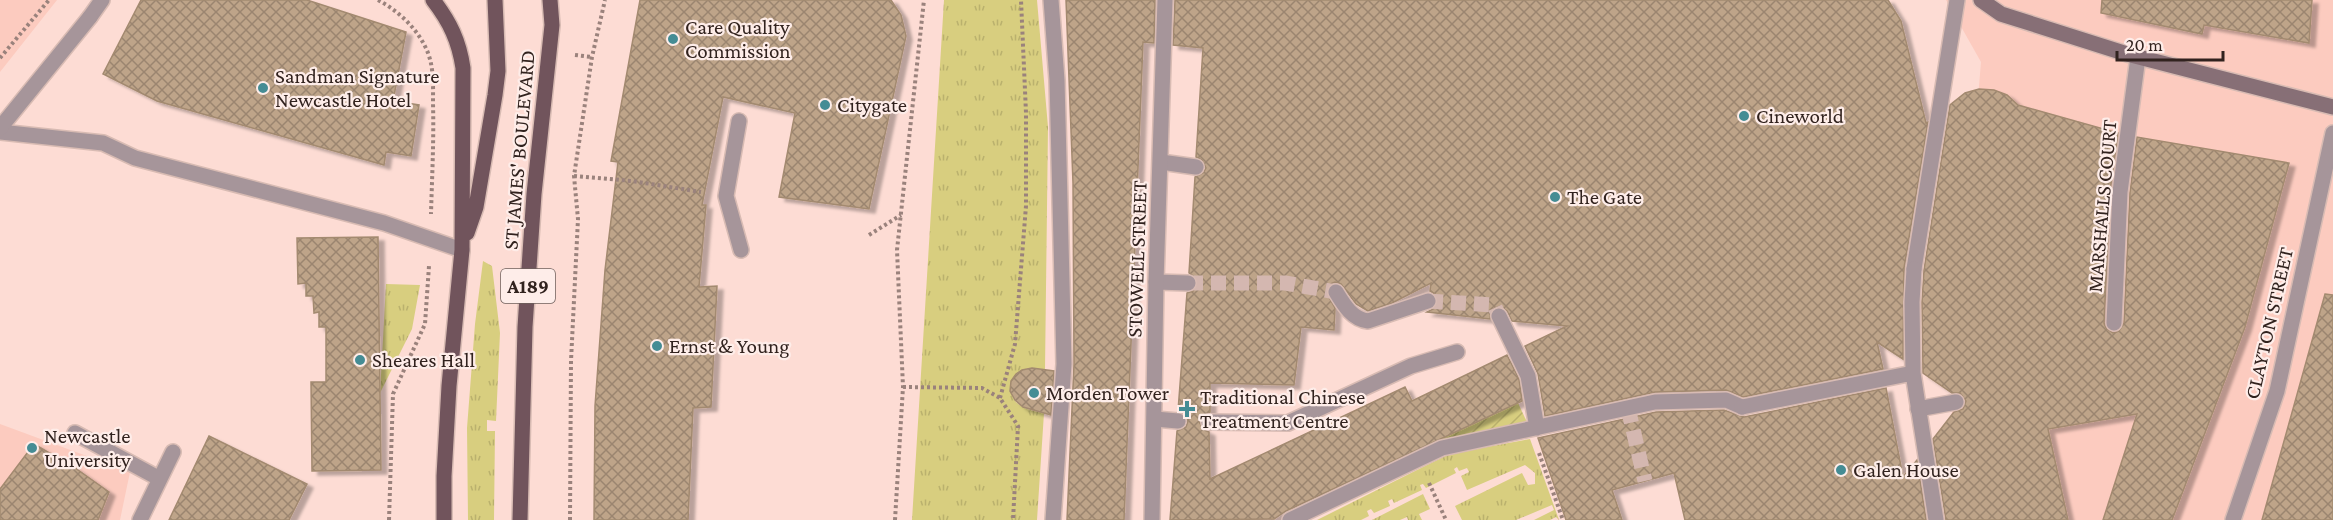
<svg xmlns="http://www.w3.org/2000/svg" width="2333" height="520" font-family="'Crimson Pro',serif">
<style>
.built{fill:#fccbbf}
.grass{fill:url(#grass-tufts)}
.garden{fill:url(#garden-furrows)}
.building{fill:url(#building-cross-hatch);stroke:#a38a70;stroke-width:1.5;filter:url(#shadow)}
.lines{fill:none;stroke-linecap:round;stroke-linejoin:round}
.pedestrian-tunnel{stroke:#d4b7b0;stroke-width:15;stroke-dasharray:15 8;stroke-linecap:butt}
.service-casing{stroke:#d8bbb3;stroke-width:18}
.pedestrian-casing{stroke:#d8bbb3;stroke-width:18}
.minor-casing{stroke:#d8bbb3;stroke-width:18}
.tertiary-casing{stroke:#d8bbb3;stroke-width:18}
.secondary-casing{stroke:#d8bbb3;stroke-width:18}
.primary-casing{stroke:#d8bbb3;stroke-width:18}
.path{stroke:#9a827c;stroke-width:4;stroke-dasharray:3 3;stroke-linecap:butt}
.service{stroke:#a6959a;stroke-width:15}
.pedestrian{stroke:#a6959a;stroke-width:15}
.minor{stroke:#a6959a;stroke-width:15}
.tertiary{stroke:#a6959a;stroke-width:15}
.secondary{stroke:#876f76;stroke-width:15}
.primary{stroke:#71545c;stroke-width:15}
.poi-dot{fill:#458c94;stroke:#feede9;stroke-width:2}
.labels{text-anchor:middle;stroke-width:4.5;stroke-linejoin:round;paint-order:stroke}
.shield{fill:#feede9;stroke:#6e5f5b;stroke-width:1.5}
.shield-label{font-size:20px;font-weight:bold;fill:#31221e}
.poi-label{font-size:21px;fill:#31221e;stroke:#feede9;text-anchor:start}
.street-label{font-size:21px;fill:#31221e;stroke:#feede9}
</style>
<defs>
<pattern id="grass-tufts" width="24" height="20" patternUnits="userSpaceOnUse" patternTransform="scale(1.5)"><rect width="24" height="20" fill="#d8ce7f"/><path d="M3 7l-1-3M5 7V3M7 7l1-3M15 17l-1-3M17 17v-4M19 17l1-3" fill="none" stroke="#bab16d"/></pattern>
<pattern id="garden-furrows" width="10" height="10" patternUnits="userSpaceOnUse" patternTransform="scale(1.5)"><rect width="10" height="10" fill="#d8ce7f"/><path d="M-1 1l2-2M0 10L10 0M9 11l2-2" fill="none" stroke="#bab16d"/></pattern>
<pattern id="building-cross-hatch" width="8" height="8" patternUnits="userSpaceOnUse" patternTransform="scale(1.5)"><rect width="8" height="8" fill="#bea489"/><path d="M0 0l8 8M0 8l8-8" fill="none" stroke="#9b856f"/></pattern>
<filter id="shadow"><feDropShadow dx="6" dy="4" stdDeviation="1.5" flood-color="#0004"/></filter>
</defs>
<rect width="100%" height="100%" fill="#fddcd4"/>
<path class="built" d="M0 0H57L0 72Z
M1946 0H2333V520H1943L1981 62Z
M0 424 130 472 120 520H0Z"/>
<path class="grass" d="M944 0H1037L1048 127 1045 370C1039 369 1032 367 1026 369 1008 374 1006 397 1021 406 1027 410 1036 411 1044 413L1037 520H912Z
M483 261 492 266 500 333 496 421 487 420V431H495L494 520H468L467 428 475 324Z
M386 284 420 285 412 329 380 393Z
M1530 439 1559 520 1556 517 1550 520H1534L1554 510 1552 505 1516 520H1462L1455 506 1522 473 1528 485 1535 484V473L1525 465 1467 490 1461 476 1469 472 1467 468 1459 471 1457 467 1454 469 1456 473 1426 488 1423 484 1420 485 1422 490 1394 503 1392 499 1388 501 1390 506 1374 513 1371 509 1367 511 1369 516 1361 520H1317L1449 454Z
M1423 494 1430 509 1419 514 1422 520H1408L1407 517 1400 520H1372Z"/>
<path class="garden" d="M1518 403 1527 422 1433 442Z"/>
<path class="building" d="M141 0H307L406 32 393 101 419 105 411 156 386 152 384 165 157 101 103 74Z
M640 0H891L901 15 906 36 869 209 779 197 795 113 723 97 702 205H706L699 287 717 286 711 407 693 408 688 520H594L595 406 605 270 618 162 611 161Z
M1066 0H1155L1154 43 1143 42 1124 520H1067L1074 364 1073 183Z
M1175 0H1888L1901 21 1926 123 1928 122 1904 268 1903 359 1877 342 1883 369 1743 397 1726 390 1655 392 1545 416 1538 374 1525 346 1567 326 1512 321 1507 311 1500 306 1491 310 1490 319 1427 312 1435 308 1438 302 1435 294 1430 291 1431 283 1392 303 1368 311 1356 304 1341 284 1335 282 1330 284 1326 292 1335 308 1334 330 1301 327 1294 385 1210 383V412L1201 417 1199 422 1204 430 1209 432 1210 479 1405 387 1412 401 1507 355 1519 379 1522 401 1286 511 1274 519 1170 520 1177 431 1186 427 1188 421 1184 413 1178 411 1187 293 1193 291 1198 284 1196 278 1189 273 1195 177 1203 173 1206 168 1202 160 1196 157 1203 48 1173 45Z
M2102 0H2312L2309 43 2204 25 2202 34 2101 13Z
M1979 89 1994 90 2007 95 2018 105 2118 133 2110 191 2104 323 2106 328 2113 333 2119 331 2124 323 2130 193 2137 137 2289 163 2245 327 2172 520H2103L2137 414 2048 429 2068 520H1946L1933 439 1954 412 1963 409 1966 401 1960 393H1952L1923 373 1922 302 1924 270 1950 105 1965 93Z
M378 237 381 470 312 471 311 382H326V327H319V312L314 313 313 296H306V283L298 284 297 238Z
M2325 294 2333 295V520H2262Z
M1032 368 1054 371 1051 415 1023 407 1015 400 1010 391 1011 381 1016 374 1022 370Z
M1886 388 1903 477 1917 460 1926 520H1685L1674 473 1612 490 1622 520H1566L1538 438 1656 412 1724 410 1744 417Z
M209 436 307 484 289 520H169Z
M34 444 75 468 109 492 98 520H0V489Z"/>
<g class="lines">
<path class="pedestrian-tunnel" d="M1188 283H1285L1336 292
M1428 301 1494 305 1499 316
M1628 408 1645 481"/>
<defs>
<path id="service" d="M1051 0 1057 80 1064 364 1053 520
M739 121 726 196 741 250
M0 132 103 143 135 158 384 223 462 250
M1161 162 1196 167
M2114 323 2120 192 2138 57
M1918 409 1956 402
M1155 419 1178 421
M1209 422 1288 423 1411 366 1457 352
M75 433 160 479
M140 520 173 452"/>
<path id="pedestrian" d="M90 17 102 0
M1914 269 1957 0
M1156 282 1188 283
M1336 292C1344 305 1352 319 1368 321L1428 301
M1499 316 1528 376 1537 428
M1290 520 1442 448 1655 402 1726 400 1742 407"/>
<path id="minor" d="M0 128 90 17
M1914 269 1912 302 1913 373 1936 520
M1742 407 1913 373
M1152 520 1156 282 1165 0"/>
<path id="tertiary" d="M2233 520 2277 391 2333 133"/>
<path id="secondary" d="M1981 0 2001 14 2127 54 2333 107"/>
<path id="primary" d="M433 0C450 22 459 41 463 68L462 250 449 386 444 476V520
M467 233 476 207 495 95 498 71 495 0
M520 520 525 327 534 194 552 25 550 0"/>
</defs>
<use href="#service" class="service-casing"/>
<use href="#pedestrian" class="pedestrian-casing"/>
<use href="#minor" class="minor-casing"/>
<use href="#tertiary" class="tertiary-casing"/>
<use href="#secondary" class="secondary-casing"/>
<use href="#primary" class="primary-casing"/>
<path class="path" d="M378 0C399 11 419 30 428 53 434 69 433 86 433 103 434 140 432 177 431 214
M575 55 592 57
M0 58 49 0
M574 176 632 181 701 192
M869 235 901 215
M903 387 982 388 1000 398 1018 426 1013 520
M1000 398 1015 344 1026 206V113L1021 0
M1539 453 1563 520
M1429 483 1446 520
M389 520 393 394 425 324 429 266
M570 520 571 361 578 219 574 176 592 57 605 0
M895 520 903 387 897 250 924 0"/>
<use href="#service" class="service"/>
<use href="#pedestrian" class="pedestrian"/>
<use href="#minor" class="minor"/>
<use href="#tertiary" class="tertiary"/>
<use href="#secondary" class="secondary"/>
<use href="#primary" class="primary"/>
</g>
<g class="poi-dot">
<circle cx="673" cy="39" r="6"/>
<circle cx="263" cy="88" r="6"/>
<circle cx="825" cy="105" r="6"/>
<circle cx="1744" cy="116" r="6"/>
<circle cx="1555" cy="197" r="6"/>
<circle cx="657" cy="346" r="6"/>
<circle cx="360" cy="360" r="6"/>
<circle cx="1034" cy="393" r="6"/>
<path d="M1184 400h6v6h6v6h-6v6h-6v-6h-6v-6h6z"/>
<circle cx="32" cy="448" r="6"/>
<circle cx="1841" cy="470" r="6"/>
</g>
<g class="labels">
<rect class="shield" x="501" y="269" width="54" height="34" rx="4.5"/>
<g class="shield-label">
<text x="528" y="293">A189</text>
</g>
<g class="poi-label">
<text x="685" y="34">Care Quality<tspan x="685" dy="24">Commission</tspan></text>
<text x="275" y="83">Sandman Signature<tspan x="275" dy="24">Newcastle Hotel</tspan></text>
<text x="837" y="112">Citygate</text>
<text x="1756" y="123">Cineworld</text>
<text x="1567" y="204">The Gate</text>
<text x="669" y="353">Ernst &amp; Young</text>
<text x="372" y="367">Sheares Hall</text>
<text x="1046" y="400">Morden Tower</text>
<text x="1200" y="404">Traditional Chinese<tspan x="1200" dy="24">Treatment Centre</tspan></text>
<text x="44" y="443">Newcastle<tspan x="44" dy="24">University</tspan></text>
<text x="1853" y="477">Galen House</text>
</g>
<g class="street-label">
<text transform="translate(519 150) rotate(-85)" y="7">ST JAMES' BOULEVARD</text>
<text transform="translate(2102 206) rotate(-85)" y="7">MARSHALLS COURT</text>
<text transform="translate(1137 259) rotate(-88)" y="7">STOWELL STREET</text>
<text transform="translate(2269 323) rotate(-77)" y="7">CLAYTON STREET</text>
</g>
</g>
<path d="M2117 51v9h106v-9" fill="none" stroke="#31221e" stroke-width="3"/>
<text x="2126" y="51" font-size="18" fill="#31221e" stroke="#feede9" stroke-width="4.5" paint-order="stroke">20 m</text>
</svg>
